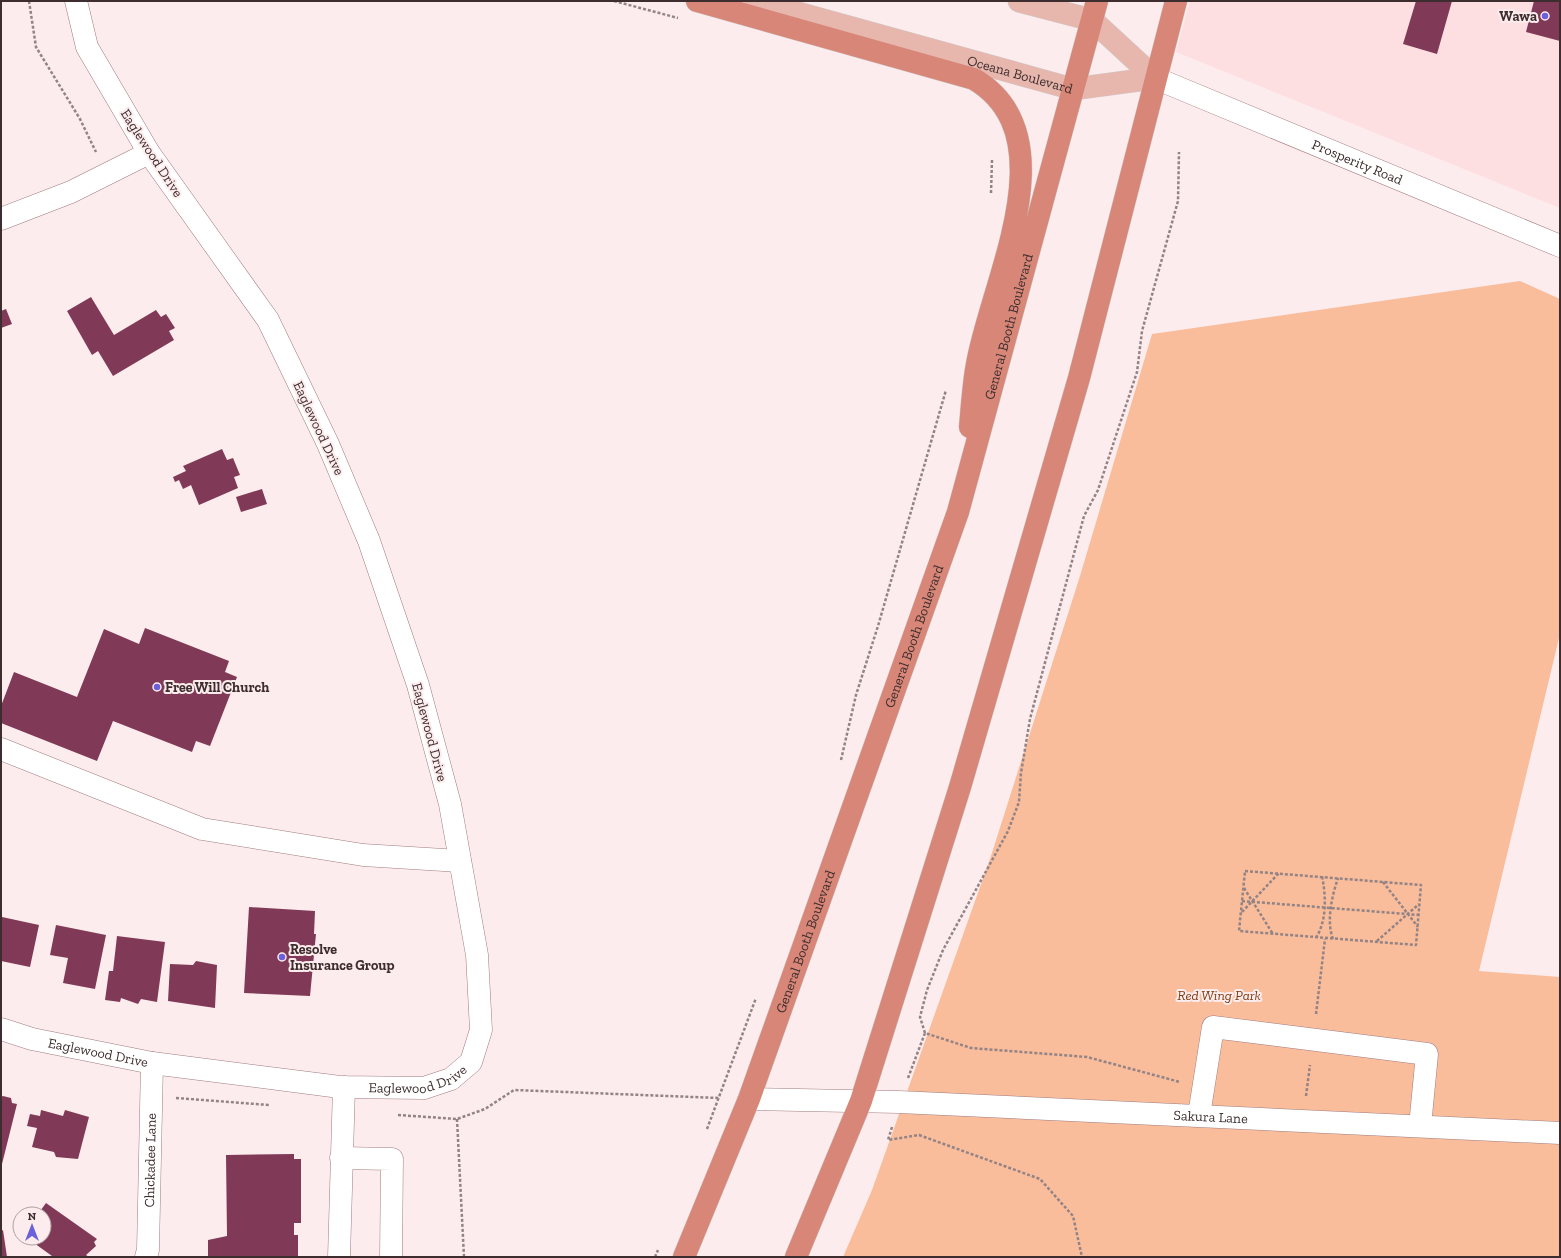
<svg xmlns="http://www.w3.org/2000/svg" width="1561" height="1258" font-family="'Zilla Slab',serif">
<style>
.built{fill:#fedfe1}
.green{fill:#f9bd9c}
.building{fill:#803957}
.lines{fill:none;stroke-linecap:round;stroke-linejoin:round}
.minor-casing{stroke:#a17c7f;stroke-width:23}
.major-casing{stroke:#d0cdcd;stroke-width:23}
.highway-casing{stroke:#d0cdcd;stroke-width:23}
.path{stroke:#948384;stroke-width:2.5;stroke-dasharray:3 2;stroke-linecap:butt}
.minor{stroke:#fff;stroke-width:22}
.major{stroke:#e7b6ad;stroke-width:22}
.highway{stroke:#d78677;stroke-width:22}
.poi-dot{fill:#6b60da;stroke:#fdeced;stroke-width:1.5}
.labels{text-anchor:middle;stroke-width:4;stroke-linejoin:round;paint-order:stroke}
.poi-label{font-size:14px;font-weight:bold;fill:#3d2d2e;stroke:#fdeced;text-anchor:start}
.street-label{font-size:14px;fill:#3d2d2e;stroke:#fdeced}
.park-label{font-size:14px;font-style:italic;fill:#7e3b0d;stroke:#fdeced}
</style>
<rect width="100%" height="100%" fill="#fdeced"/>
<path class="built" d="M1190 1H1560V208L1176 52Z"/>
<path class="green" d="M1520 281 1560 299V634L1479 971 1560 977V1257H843L872 1190 990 859 1080 576 1152 334Z"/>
<path class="building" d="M1416 1H1452L1437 54 1403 44Z
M1534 1H1560V41L1526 32Z
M91 297 114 335 156 310 161 317 166 314 175 328 169 331 174 340 113 376 98 351 92 355 67 311Z
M6 309 12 324 1 328V311Z
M222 449 227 460 233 458 240 475 234 477 238 488 199 505 191 485 183 489 179 480 175 482 173 477 186 471 183 466Z
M262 489 267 504 241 512 236 497Z
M145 628 229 661 225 672 237 677 210 746 196 741 192 752 113 721 97 761 1 723V706L14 672 77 697 104 629 139 644Z
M249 907 315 911 314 934H316L310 996 244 993Z
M2 917 39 925 30 967 1 961Z
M56 925 106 935 95 989 63 983 68 958 50 955Z
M117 936 165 942 157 1002 141 999 138 1004 121 998 120 1002 105 1000 109 971H113Z
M196 961 217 965 215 1008 168 1001 170 964 193 965Z
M3 1096 11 1098 12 1103 17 1104 2 1164 1 1097Z
M41 1110 63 1116 65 1110 89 1117 78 1159 56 1157 54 1152 32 1147 37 1128 27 1126 30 1114 40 1116Z
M294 1154V1159H301V1223H294V1235H298V1257H208V1240L227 1236 226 1155Z
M46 1203 97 1239 94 1242 96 1246 86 1255 89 1257H51L52 1256 27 1238H44V1214H38Z
M3 1230 7 1257H1V1231Z"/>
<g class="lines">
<defs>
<g id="minor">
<path id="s1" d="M1155 78 1560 246"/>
<path d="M1 219 71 192 149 153"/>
<path d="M1 749 202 829 363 855 460 861"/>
<path id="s2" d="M1 1029 32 1039 152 1063 340 1087 424 1088 451 1079 471 1062 481 1030 477 955 450 804 418 685 369 541 328 444 268 320 149 153 87 47 76 1"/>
<path id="s3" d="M749 1099 899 1102 1560 1133"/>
<path d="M1199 1115 1213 1027 1427 1054 1420 1126"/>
<path d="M341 1158 392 1159 391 1257"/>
<path id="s4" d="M146 1257 148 1250 152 1063"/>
<path d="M339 1257 344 1087"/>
</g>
<g id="major">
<path id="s5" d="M755 1 1073 89 1155 78"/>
<path d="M1019 1 1092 20 1155 78"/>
</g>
<g id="highway">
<path d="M697 1 974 79C1070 136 991 282 977 364 973 385 972 406 970 427"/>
<path id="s6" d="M684 1257 749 1099 958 512 1097 1"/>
<path d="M796 1257 861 1101 960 787 1079 378 1176 1"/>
</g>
</defs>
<use href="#minor" class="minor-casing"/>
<use href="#major" class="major-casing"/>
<use href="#highway" class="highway-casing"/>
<path class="path" d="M29 1 36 47 80 119 96 152
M614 1 678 18
M991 193 992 160
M841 760 856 695 878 626 946 390
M1245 871 1421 885 1416 945 1239 931Z
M1383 882 1418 927
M1244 888 1273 934
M1242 901 1419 915
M1242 912 1279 873
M1316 938C1327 920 1326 896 1322 876
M1333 939C1326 921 1332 896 1338 878
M1377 941 1419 904
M1316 1014 1325 939
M925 1033 920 1017 927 990 943 950 1008 831 1019 802 1021 773 1030 719 1084 516 1098 490 1137 372 1142 331 1178 201 1179 152
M908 1078 925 1033 971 1048 1087 1057 1180 1082
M1306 1096 1310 1065
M176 1098 269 1105
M398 1115 457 1119 485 1109 514 1090 719 1098
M457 1119 464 1257
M892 1127 888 1140 919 1135 1040 1179 1073 1216 1082 1257
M707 1129 756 998
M655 1257 658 1250"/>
<use href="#minor" class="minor"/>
<use href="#major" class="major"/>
<use href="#highway" class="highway"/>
</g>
<g class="poi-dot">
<circle cx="1545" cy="16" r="4"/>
<circle cx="157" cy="687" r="4"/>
<circle cx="282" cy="957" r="4"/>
</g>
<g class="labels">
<g class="poi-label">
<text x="1537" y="21" text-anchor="end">Wawa</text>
<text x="165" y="692">Free Will Church</text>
<text x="290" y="954">Resolve<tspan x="290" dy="16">Insurance Group</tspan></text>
</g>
<g class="street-label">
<text dy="5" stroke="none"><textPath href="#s5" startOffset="275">Oceana Boulevard</textPath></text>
<text transform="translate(152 153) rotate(57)" y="5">Eaglewood Drive</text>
<text dy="5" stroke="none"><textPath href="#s1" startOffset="219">Prosperity Road</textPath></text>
<text dy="5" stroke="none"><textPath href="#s6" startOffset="986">General Booth Boulevard</textPath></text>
<text transform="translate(319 428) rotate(65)" y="5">Eaglewood Drive</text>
<text dy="5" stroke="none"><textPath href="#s6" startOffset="662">General Booth Boulevard</textPath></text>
<text transform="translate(430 732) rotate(75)" y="5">Eaglewood Drive</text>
<text dy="5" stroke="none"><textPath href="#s6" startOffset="338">General Booth Boulevard</textPath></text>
<text dy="5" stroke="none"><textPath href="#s2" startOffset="100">Eaglewood Drive</textPath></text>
<text dy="5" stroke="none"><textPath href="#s2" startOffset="424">Eaglewood Drive</textPath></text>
<text dy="5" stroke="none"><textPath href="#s3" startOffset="462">Sakura Lane</textPath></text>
<text dy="5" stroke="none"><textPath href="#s4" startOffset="97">Chickadee Lane</textPath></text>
</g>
<g class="park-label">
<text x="1219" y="1000">Red Wing Park</text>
</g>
</g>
<rect width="1561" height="1258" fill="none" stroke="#3d2d2e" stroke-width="4"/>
<g transform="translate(32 1226)"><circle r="19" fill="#fdeced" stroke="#b0a0a1"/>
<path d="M0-3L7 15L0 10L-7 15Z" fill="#6b60da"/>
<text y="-6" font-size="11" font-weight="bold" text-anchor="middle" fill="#3d2d2e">N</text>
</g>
</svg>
